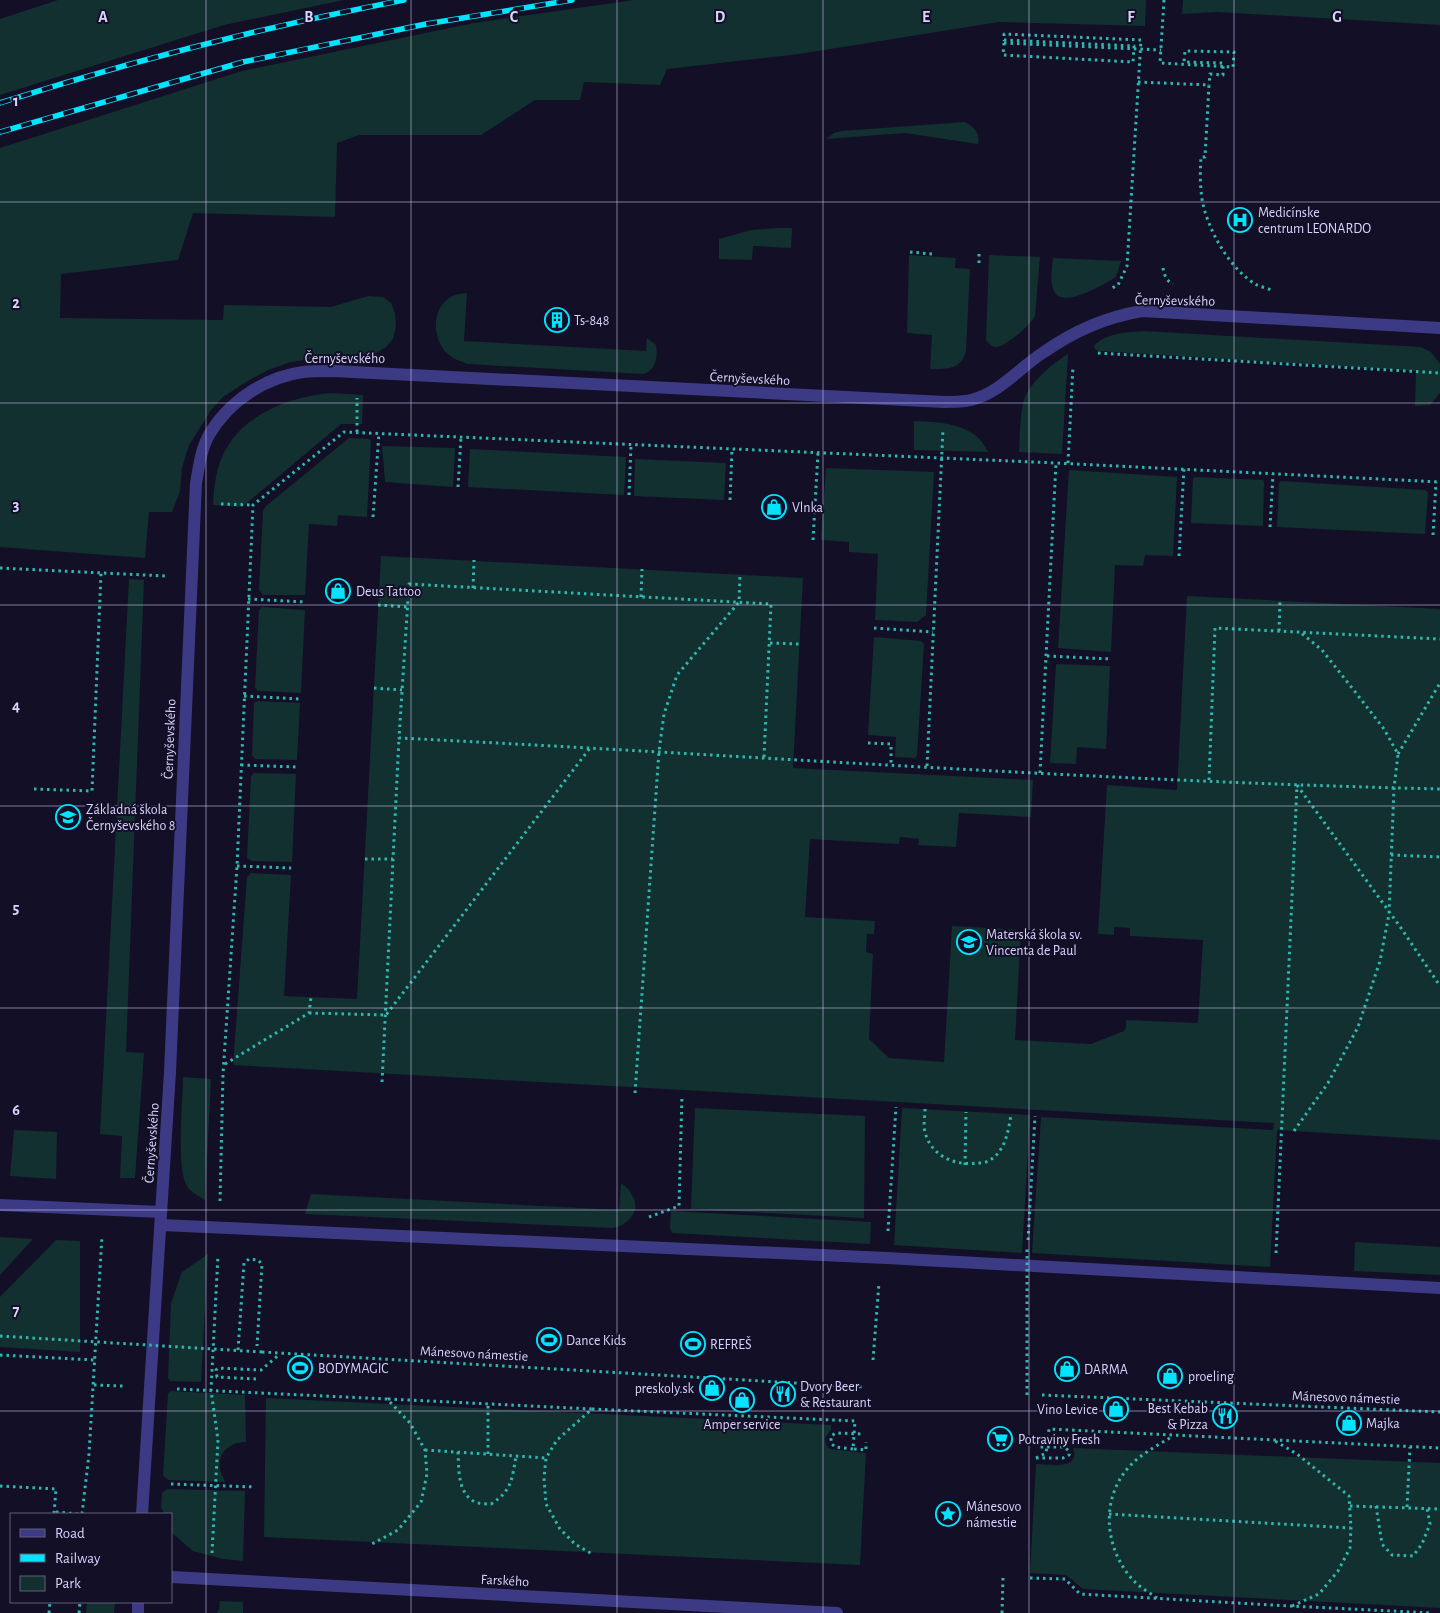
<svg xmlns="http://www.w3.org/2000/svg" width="1440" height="1613" font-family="'Alegreya Sans',sans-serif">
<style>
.green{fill:#12302f}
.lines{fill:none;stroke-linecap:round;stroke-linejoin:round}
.path{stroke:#2fb8b0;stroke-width:3;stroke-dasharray:2.5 4;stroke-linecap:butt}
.service{stroke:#3d3a85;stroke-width:12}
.minor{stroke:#3d3a85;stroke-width:12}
.rail-casing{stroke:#00e5ff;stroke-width:5.5}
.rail{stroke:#130f26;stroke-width:4;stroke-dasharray:11;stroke-linecap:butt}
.path-bridge{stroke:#2fb8b0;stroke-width:3;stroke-dasharray:2.5 4;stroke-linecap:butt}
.grid{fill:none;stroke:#d9d4ff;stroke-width:1;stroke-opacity:0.55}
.labels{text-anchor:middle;stroke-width:4;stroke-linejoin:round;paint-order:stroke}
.poi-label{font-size:14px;fill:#d9d4ff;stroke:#130f26;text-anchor:start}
.street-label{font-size:14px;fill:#d9d4ff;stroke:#130f26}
.grid-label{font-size:16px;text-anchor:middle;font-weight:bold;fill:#d9d4ff;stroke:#130f26;stroke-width:4;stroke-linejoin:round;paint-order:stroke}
</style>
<rect width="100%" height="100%" fill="#130f26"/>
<path class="green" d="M58 0H344L224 25 0 95V19Z
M634 0H1146L1145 26 999 22 799 54 667 69 660 85 584 82 580 100H535L481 135H359L337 143 335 217 193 213 178 260 61 274 60 318 223 320 224 305 331 307 368 296 383 297 391 303 395 313 396 326 393 339 386 347 373 355 333 356 291 362 268 370 246 382 223 397 211 410 189 445 182 468 180 491 172 512H149L145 558 0 547V148L242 71 474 23Z
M1183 0H1440V25L1217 12 1182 14Z
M965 122C975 128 980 132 978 144L905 133 826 139 834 133 841 131Z
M777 228H792L791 248 753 246 752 260 719 259V239L751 230Z
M909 255 956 258 955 268 970 269 966 351C961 370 948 369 930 369L932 335 907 333Z
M989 255 1040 257 1035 316C1030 325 1006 347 996 347 991 347 989 343 986 340Z
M1053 258 1121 261 1116 277C1104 284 1065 308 1055 293 1049 284 1052 268 1053 258Z
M467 293 464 341 646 351 647 338 656 345C658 357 656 370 643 374L467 364C463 362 457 360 453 358 432 345 429 309 451 297 455 294 462 294 467 293Z
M1144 331 1421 347 1431 352 1440 364V393L1430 405 1415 406 1416 371 1099 351 1095 349 1094 346C1105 333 1129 332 1144 331Z
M1068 354 1062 454 1019 452C1020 438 1020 409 1025 397 1032 381 1053 363 1068 354Z
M331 393 363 395 362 424H341L242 507 213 505C214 486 216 466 226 449 246 413 292 396 331 393Z
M914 421C940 422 976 423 988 452L914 450Z
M349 438 369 439 371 441 367 517 338 515 337 526 309 524 305 595H263L259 590 263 511 266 506Z
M382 446 455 448 453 487 385 482Z
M470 449 626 457 624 495 468 487Z
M635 459 726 463 724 500 634 496Z
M826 468 934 472 926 615 917 622 875 620 878 554 849 552V542L821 540Z
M1069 470 1177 477 1173 556 1145 555 1143 566 1115 565 1111 652 1058 648Z
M1195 477 1263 480 1264 482 1263 526 1191 523 1193 478Z
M1281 481 1425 490 1428 492 1425 534 1277 527 1279 483Z
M381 556 803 578 793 768 1033 780 1031 817 959 813 956 847 918 845 919 839 900 837 899 844 810 839 805 917 875 921 874 934H867L866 952 873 954 869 1039 889 1058 944 1062 952 926 1021 930 1015 1040 1091 1044 1124 1031 1126 1027V1020L1198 1023 1203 940 1130 936V928L1114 927V935L1098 934 1107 785 1177 790 1187 596 1440 609V1140L1277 1130 1270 1267 1032 1253 1041 1117 1273 1130 1274 1123 233 1065 247 877 251 873 291 875 284 996 357 999Z
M129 579 144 580 126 1052 144 1053 135 1178H120L122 1136 100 1134Z
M262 607 305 610 301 693 258 691 255 688 259 610Z
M874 637 921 641 924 644 917 756 915 758 895 757 896 737 868 735Z
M1056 664 1110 666 1106 749 1077 747 1076 764 1050 763Z
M257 701 300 703 297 760 255 759 252 755 254 703Z
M254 773 296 774 292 862 252 861 247 858 251 776Z
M183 1077 211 1079 205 1200C199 1196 190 1192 187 1186 176 1170 183 1100 183 1077Z
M695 1108 865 1116 864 1218 691 1209Z
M902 1108 1030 1115 1022 1253 894 1245Z
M14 1130 57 1132 56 1179 10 1176Z
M621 1183C625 1186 630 1190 632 1195 642 1210 628 1225 613 1228L305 1214 311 1194 619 1210Z
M671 1211 871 1222 870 1244 672 1233 670 1228Z
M0 1237 33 1239 0 1275Z
M56 1240 80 1241V1352L0 1347V1297Z
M1355 1242 1440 1247V1275L1354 1271Z
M208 1254 201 1382 170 1381 168 1378 171 1303 182 1272Z
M170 1391 245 1395 246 1442C230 1442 217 1453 220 1470 221 1474 224 1478 225 1482L168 1480 163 1475 168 1394Z
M266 1398 831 1425V1430L825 1438 826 1445 830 1449 866 1453 860 1565 264 1537Z
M1073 1448 1440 1463V1608L1083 1589 1066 1575 1030 1573 1036 1464C1049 1464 1081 1471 1073 1448Z
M167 1489 245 1491 243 1561 223 1559 193 1551 172 1533 171 1514H164L161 1507 162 1493Z
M220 1601 243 1602V1613H217L219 1610Z
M87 1602H115L114 1613H86Z"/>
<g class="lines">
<path class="path" d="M1164 0 1160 63 1233 67 1234 52 1185 51 1184 62 1223 63V75L1210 74 1209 85
M1004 43 1003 55 1133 62 1134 46 1004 40V34L1141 40 1127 266 1118 285 1112 288
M1138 82 1209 85 1205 157H1201C1200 171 1200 186 1202 199 1207 229 1230 270 1257 285 1261 287 1267 288 1271 290
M910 252 932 254
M979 254V264
M1163 268C1164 274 1166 281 1173 284
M1098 353 1440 373
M357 432V398
M1068 463 1073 366
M458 487 461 437
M629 495 631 445
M730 500 732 449
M221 504 253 505
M373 517 379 433
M1270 527 1273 474
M1433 535 1436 482
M813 540 818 453
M1179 556 1184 468
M0 568 165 576
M473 588 474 560
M641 597 642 569
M248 599 305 602
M378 605 408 607
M874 628 933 632
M1279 631 1280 600
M770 643 799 644
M1047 656 1111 659
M374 688 402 690
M244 696 300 699
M868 743 891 744V764
M1398 754 1440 683
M764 757 771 604 409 584 399 738C746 755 1093 781 1440 789
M241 765 297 767
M927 766 943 429
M1040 773 1056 463 1440 482
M1209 780 1215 628 1440 639
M1297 785 1401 928 1440 986
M34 789 92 791 101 573
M1391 855 1440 857
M365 859H393
M237 866 291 868
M309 1013 386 1015 590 748
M225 1064 309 1013 311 997
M382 1082 399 738
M635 1093 659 751 664 714 677 675 739 602 740 575
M925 1109C925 1116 923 1125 925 1132 931 1156 955 1166 976 1163 980 1163 985 1163 988 1161 1005 1153 1008 1132 1011 1115
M1294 1131 1328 1083 1358 1027 1380 961 1389 914 1394 788 1398 754 1384 729 1356 693 1322 650 1300 632
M965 1165 966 1112
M220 1201 223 1074 237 866 253 505 344 432 1056 463
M649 1217 679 1206 682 1095
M888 1231 896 1107
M1028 1240 1035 1116
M1276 1253 1297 785
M238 1350 244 1263 249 1259 258 1260 262 1264 257 1346
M262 1352 865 1387
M0 1355 94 1360
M873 1360 879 1283
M256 1379 217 1377 216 1370 218 1368 261 1370 280 1354
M94 1385 123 1386
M177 1389 387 1399 410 1423 425 1450 427 1474 421 1502 398 1530 370 1545
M1042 1395 1440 1412
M388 1399 592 1409 557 1440 546 1458 544 1478 546 1504 560 1529 575 1544 592 1554
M592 1409 855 1421 853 1449 866 1450V1442
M853 1449 835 1447 831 1443V1436L836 1433 862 1434
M425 1450 546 1458
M458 1452C459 1468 457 1493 475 1502 480 1504 486 1504 491 1504 512 1491 512 1479 516 1456
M488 1454V1404
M1036 1458 1046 1453 1049 1429 1440 1448
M1036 1458H1063L1069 1455V1451L1064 1447H1040
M171 1484 255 1487
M0 1486 56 1489 54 1514
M1350 1506 1440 1509
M1376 1506 1382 1544 1392 1555 1413 1556 1422 1544 1430 1524 1427 1508
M1407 1507 1410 1447
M56 1512 79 1514
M82 1514 89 1454 102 1236
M1109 1514 1351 1528 1349 1496 1297 1454 1275 1441
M212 1553 218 1440 211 1390 218 1255
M1030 1578 1065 1579 1080 1594 1290 1606 1432 1613
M1157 1598C1150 1593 1141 1588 1135 1582 1108 1555 1100 1509 1122 1476 1134 1457 1155 1447 1173 1436
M1292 1606 1319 1594 1338 1571 1350 1548 1351 1528
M49 1613 50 1602
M79 1613 80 1602
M1002 1613 1003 1577"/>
<path class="service" d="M0 1205 161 1212
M161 1225 886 1258 1440 1288"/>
<path class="minor" d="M142 1514 170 1072 196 483C199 467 201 449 209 435 228 402 265 377 303 372 313 371 323 371 334 371L945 402C953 402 963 402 971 400 1000 393 1020 367 1044 352 1074 331 1106 317 1142 311L1440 328
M171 1577 837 1613
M138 1613V1602"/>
<defs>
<path id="rail" d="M0 103C132 61 267 26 404 0
M0 132 243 62 426 24 572 0"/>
</defs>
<use href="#rail" class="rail-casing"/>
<use href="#rail" class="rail"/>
<path class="path-bridge" d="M1004 43 1161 50
M0 1336 262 1352
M1027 1395V1247"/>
</g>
<path class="grid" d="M206 0V1613M411 0V1613M617 0V1613M823 0V1613M1029 0V1613M1234 0V1613M0 202H1440M0 403H1440M0 605H1440M0 806H1440M0 1008H1440M0 1210H1440M0 1411H1440"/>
<defs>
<symbol id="hospital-ring" viewBox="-11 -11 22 22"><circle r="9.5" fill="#130f26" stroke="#00e5ff" stroke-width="1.5"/><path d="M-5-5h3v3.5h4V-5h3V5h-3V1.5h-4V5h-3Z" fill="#00e5ff"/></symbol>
<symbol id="building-ring" viewBox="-11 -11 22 22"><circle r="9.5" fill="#130f26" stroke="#00e5ff" stroke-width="1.5"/><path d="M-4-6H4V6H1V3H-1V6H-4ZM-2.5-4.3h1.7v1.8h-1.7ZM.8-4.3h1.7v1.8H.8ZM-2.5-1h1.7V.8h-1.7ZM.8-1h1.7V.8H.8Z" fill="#00e5ff"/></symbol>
<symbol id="shop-ring" viewBox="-11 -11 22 22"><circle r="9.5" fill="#130f26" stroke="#00e5ff" stroke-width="1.5"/><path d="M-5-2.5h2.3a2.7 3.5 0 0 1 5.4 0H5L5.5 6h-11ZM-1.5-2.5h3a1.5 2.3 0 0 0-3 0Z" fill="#00e5ff"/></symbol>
<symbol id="school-ring" viewBox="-11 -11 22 22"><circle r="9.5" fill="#130f26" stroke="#00e5ff" stroke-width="1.5"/><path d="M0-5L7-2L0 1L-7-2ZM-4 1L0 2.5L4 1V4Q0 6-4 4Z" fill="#00e5ff"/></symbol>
<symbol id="stadium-ring" viewBox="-11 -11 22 22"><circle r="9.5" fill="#130f26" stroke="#00e5ff" stroke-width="1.5"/><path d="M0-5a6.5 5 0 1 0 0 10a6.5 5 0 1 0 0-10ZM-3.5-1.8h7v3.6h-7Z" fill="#00e5ff"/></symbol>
<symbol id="restaurant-ring" viewBox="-11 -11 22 22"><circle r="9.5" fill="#130f26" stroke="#00e5ff" stroke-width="1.5"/><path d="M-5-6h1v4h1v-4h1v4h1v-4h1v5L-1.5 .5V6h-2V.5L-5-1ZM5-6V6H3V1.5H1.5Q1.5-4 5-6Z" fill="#00e5ff"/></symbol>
<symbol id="supermarket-ring" viewBox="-11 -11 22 22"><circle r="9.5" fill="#130f26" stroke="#00e5ff" stroke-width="1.5"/><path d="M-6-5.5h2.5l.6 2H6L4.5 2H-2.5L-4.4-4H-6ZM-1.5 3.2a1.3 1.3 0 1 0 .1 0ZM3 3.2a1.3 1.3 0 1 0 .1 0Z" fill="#00e5ff"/></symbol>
<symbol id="sight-ring" viewBox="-11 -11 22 22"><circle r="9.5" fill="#130f26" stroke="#00e5ff" stroke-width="1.5"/><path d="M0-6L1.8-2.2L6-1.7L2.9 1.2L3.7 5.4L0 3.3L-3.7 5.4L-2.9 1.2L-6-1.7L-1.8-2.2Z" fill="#00e5ff"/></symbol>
</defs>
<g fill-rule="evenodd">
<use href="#hospital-ring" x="1226" y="206" width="28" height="28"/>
<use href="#building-ring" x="543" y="306" width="28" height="28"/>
<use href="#shop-ring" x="760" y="493" width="28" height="28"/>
<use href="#shop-ring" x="324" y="577" width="28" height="28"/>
<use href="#school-ring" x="54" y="803" width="28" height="28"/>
<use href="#school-ring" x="955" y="928" width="28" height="28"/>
<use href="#stadium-ring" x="535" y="1326" width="28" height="28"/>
<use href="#stadium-ring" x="679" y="1330" width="28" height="28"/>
<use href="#stadium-ring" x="286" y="1354" width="28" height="28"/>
<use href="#shop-ring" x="1053" y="1355" width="28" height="28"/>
<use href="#shop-ring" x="1156" y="1362" width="28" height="28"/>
<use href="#shop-ring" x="698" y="1374" width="28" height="28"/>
<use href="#restaurant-ring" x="769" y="1380" width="28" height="28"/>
<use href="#shop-ring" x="728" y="1386" width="28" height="28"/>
<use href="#shop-ring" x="1102" y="1395" width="28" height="28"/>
<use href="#restaurant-ring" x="1211" y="1402" width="28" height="28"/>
<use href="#shop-ring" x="1335" y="1409" width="28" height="28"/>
<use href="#supermarket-ring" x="986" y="1425" width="28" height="28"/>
<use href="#sight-ring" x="934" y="1500" width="28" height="28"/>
</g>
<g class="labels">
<g class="poi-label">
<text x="1258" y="217">Medicínske<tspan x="1258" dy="16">centrum LEONARDO</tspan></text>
<text x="574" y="325">Ts-848</text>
<text x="792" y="512">Vlnka</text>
<text x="356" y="596">Deus Tattoo</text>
<text x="86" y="814">Základná škola<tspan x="86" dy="16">Černyševského 8</tspan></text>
<text x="986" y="939">Materská škola sv.<tspan x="986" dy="16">Vincenta de Paul</tspan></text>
<text x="566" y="1345">Dance Kids</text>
<text x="710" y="1349">REFREŠ</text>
<text x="318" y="1373">BODYMAGIC</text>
<text x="1084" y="1374">DARMA</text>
<text x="1188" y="1381">proeling</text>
<text x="800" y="1391">Dvory Beer<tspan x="800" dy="16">&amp; Restaurant</tspan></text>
<text x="694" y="1393" text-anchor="end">preskoly.sk</text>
<text x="1208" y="1413" text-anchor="end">Best Kebab<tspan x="1208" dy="16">&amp; Pizza</tspan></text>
<text x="1098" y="1414" text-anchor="end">Vino Levice</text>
<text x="1366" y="1428">Majka</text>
<text x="742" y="1429" text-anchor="middle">Amper service</text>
<text x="1018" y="1444">Potraviny Fresh</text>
<text x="966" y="1511">Mánesovo<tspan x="966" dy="16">námestie</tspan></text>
</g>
<g class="street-label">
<text transform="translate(1175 300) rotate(1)" y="5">Černyševského</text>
<text x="345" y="363">Černyševského</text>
<text transform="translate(750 378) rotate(3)" y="5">Černyševského</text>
<text transform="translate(169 739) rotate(-88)" y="5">Černyševského</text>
<text transform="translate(151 1143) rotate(-86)" y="5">Černyševského</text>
<text transform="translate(474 1353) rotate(3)" y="5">Mánesovo námestie</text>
<text transform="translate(1346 1397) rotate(2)" y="5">Mánesovo námestie</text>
<text transform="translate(505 1580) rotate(3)" y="5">Farského</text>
</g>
</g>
<g class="grid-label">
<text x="103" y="22">A</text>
<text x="309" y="22">B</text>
<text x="514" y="22">C</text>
<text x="720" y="22">D</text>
<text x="926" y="22">E</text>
<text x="1131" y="22">F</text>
<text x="1337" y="22">G</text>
<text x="16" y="106">1</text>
<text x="16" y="308">2</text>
<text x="16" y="510">3</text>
<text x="16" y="711">4</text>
<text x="16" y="913">5</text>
<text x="16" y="1115">6</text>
<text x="16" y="1316">7</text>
</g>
<rect x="10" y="1513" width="162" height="90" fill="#130f26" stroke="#625e7d"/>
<rect x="20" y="1529" width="25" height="8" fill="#3d3a85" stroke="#625e7d"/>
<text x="55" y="1538" font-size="15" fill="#d9d4ff">Road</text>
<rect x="20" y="1554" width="25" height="8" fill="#00e5ff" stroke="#625e7d"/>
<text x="55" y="1563" font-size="15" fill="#d9d4ff">Railway</text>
<rect x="20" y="1576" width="25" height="15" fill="#12302f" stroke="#625e7d"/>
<text x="55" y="1588" font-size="15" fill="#d9d4ff">Park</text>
</svg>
